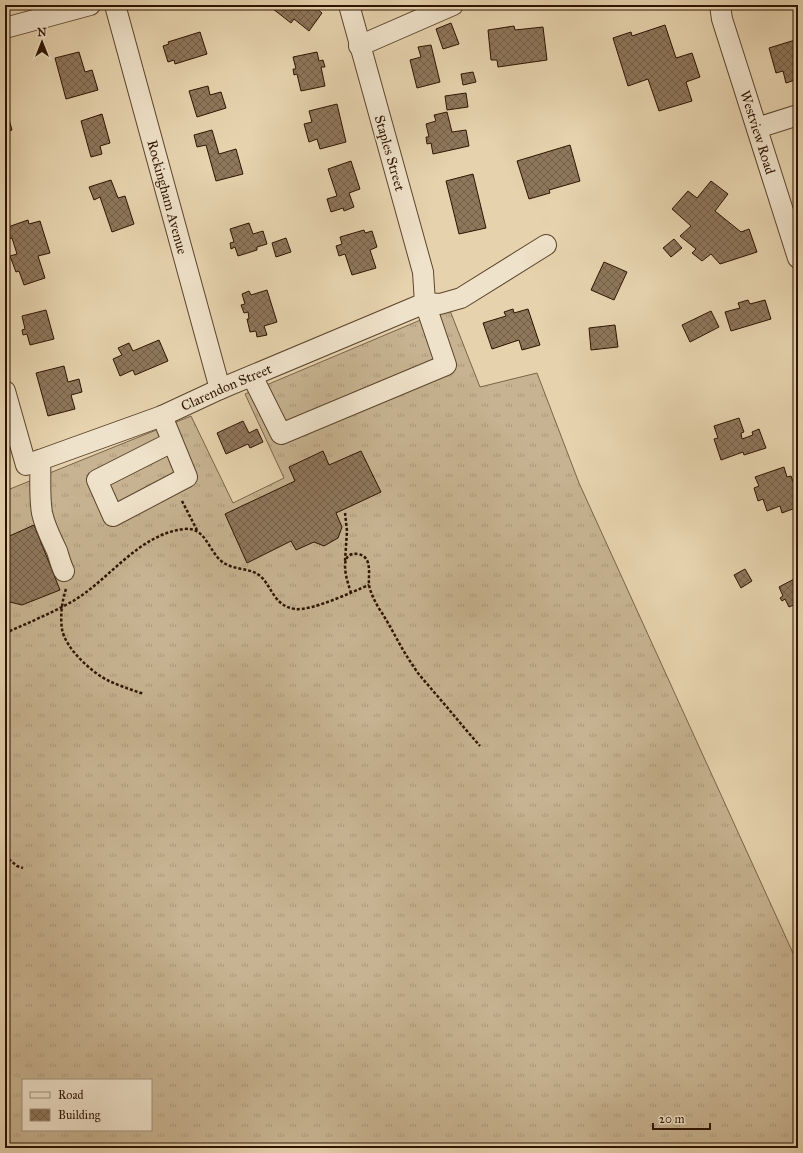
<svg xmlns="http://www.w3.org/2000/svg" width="803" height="1153" font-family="'IM FELL Great Primer',serif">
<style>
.grass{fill:url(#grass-tufts);stroke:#7a6449;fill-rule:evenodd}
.building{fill:url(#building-cross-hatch);stroke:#2e1401}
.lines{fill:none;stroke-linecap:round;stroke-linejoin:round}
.minor-casing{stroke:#5c442c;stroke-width:22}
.path{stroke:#2e1401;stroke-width:2.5;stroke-dasharray:3 2;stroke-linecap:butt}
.minor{stroke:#efe2ca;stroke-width:20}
.labels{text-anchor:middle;stroke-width:3;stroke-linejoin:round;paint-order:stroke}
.street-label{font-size:14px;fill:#2e1401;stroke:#efe2ca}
</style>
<defs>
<pattern id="grass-tufts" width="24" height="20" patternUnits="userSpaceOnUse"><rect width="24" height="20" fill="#c7b391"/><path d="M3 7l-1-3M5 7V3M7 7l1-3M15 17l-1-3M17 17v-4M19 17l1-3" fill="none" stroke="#ab997b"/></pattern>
<pattern id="building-cross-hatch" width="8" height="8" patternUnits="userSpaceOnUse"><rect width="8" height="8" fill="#8e775b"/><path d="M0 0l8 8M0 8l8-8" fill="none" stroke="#746049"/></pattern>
</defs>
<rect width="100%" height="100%" fill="#e6d3ae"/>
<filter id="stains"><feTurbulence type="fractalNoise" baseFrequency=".005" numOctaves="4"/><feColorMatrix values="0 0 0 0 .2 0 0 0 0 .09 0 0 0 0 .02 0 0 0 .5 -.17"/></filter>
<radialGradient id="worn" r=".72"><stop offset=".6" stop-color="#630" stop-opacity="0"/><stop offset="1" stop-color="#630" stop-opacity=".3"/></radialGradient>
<path class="grass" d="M449 308 480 387 537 373 579 483 798 964V1148H5V491L191 416 233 503 284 478 245 394ZM23 1080H151V1130H23Z"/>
<path class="building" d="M268 5H312L322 13 309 31 294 19 291 23Z
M451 23 459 44 443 49 436 29Z
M665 25 676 58 692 53 700 77 686 82 692 101 659 111 648 79 628 86 613 38 631 32 632 36Z
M514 26 515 30 543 27 547 60 498 67 497 60H491L488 30Z
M798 30V43L794 31Z
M200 32 207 54 175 64 174 60 168 62 163 46 169 44 168 42Z
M795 40 798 49V79L786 83 783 71 776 73 769 48Z
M431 45 440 82 417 88 410 60 421 57 418 47Z
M79 52 85 72 92 70 98 90 66 99 55 58Z
M317 52 319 61 323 60 325 67H321L325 86 301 91 297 74 294 75 293 69H296L293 57Z
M473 72 476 82 463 85 461 74Z
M208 86 210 95 221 92 226 108 197 117 189 91Z
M466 93 468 107 447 110 445 96Z
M337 104 346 142 320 149 317 139 309 142 304 124 312 122 309 111Z
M5 105 12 130 5 132Z
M447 112 452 132 466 130 469 146 433 154 431 143 427 144 426 137H429L426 124 436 121 434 115Z
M102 114 110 143 100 146 102 154 91 157 81 121Z
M212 130 219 154 236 149 243 174 216 181 206 145 197 147 194 135Z
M570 145 580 181 549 190 550 193 529 199 517 161Z
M351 161 360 189 349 193 354 207 344 211 343 208 331 212 327 199 337 196 328 169Z
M473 174 486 228 459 234 446 181Z
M111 180 118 198 125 196 134 224 112 232 100 197 94 200 89 187Z
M711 181 728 194 715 211 741 232 749 229 757 252 720 264 711 254 702 261 692 253 696 249 680 236 691 226 672 209 688 191 697 198Z
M28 220 29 224 40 221 50 253 38 256 45 278 24 285 19 271 16 272 10 256 17 254 12 238 5 240V228Z
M249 223 253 234 263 231 267 244 257 247V250L238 256 235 247 231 249 230 243 234 242 230 229Z
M364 230 365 233 372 231 377 247 370 250 376 268 352 275 345 254 339 256 336 246 342 244 340 237Z
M286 238 291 252 276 257 272 243Z
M674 239 682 248 671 257 663 248Z
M604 262 627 272 614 300 591 290Z
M267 290 277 322 264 326 267 335 257 337 256 331 250 332 247 319H249L248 312 244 313 241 305 245 304 242 294 249 291 251 295Z
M748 300 750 304 765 300 771 319 731 331 725 312 740 308 738 303Z
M513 309 514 313 528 309 540 345 522 350 519 340 492 349 483 323 506 316 504 312Z
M46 310 54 339 30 345 27 334 23 335 22 330 25 329 22 316Z
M711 311 719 327 690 342 682 325Z
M615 325 618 347 591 350 589 328Z
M159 340 168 361 135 375 133 370 120 376 113 359 122 355 118 348 129 343 133 351Z
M64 366 68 382 79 379 82 392 71 395 75 409 48 416 36 373Z
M739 418 744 432 741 433 742 439 753 435 752 432 759 429 766 448 744 455 743 452 721 460 714 439 718 438 714 426Z
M243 421 249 433 257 429 263 442 250 448 248 444 226 454 217 433Z
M323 451 329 465 361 451 381 492 336 513 342 527 338 538 324 546 314 542 296 550 291 541 247 563 225 514 295 481 289 467Z
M784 467 787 477 791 476 794 484 798 483V507L782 513 780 506 767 511 763 499 758 501 754 488 759 486 755 477Z
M34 525 60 590 22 605 10 602 5 590V538Z
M745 569 752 581 741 588 734 575Z
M798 577V603L789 607 785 599 782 601 780 598 783 596 779 587Z"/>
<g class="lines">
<defs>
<g id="minor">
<path id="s1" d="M115 5 220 389"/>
<path id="s2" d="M720 5 722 19 798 258"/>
<path d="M5 28 90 5"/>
<path d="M359 46 453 5"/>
<path d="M757 128 798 115"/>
<path d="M252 376 281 434 446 365 425 303 423 272 349 5"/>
<path id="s3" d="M5 391 26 465 162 416 220 389 425 303 440 304 461 298 546 245"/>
<path d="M162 416 187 477 113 516 97 480 172 442"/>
<path d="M40 460C41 477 39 495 42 513 45 527 51 538 57 551 59 557 61 565 64 571"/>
</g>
</defs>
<use href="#minor" class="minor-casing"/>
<path class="path" d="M182 501 197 530
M345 513 347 531 345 561
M66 589C62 601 60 616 62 629 65 648 92 673 109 681 120 686 132 690 144 694
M351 593C348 583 336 551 358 554 373 557 368 574 369 585 371 594 375 602 380 610 392 628 401 649 414 667 419 676 427 683 433 691 449 709 464 728 480 746
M5 633C28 623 52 613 73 601 109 580 139 534 184 529 205 527 207 547 220 560 232 571 248 567 259 575 272 585 273 606 295 609 312 611 352 592 369 585
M5 856 17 866 23 868"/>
<use href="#minor" class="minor"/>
</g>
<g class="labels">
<g class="street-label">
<text dy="5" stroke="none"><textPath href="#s2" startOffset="133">Westview Road</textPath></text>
<text transform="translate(390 153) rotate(74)" y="5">Staples Street</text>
<text dy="5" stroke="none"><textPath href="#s1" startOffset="199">Rockingham Avenue</textPath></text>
<text dy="5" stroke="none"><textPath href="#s3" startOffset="292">Clarendon Street</textPath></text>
</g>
</g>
<rect width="803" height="1153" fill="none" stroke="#e6d3ae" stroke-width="20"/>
<rect x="6" y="6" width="791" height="1141" fill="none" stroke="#2e1401" stroke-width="2"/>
<rect x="10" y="10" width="783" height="1133" fill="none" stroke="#2e1401"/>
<rect x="22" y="1079" width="130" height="52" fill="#efe2ca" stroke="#a2907a"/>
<rect x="30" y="1092" width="20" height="6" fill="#efe2ca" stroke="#a2907a"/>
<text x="58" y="1099" font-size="12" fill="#2e1401">Road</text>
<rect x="30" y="1109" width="20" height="12" fill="url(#building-cross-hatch)" stroke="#a2907a"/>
<text x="58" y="1119" font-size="12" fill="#2e1401">Building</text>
<g transform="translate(42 42)" stroke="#efe2ca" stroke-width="3" paint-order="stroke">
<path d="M0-3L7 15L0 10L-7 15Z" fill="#2e1401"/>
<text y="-6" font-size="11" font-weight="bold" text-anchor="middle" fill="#2e1401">N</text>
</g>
<path d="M653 1123v6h57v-6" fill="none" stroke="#2e1401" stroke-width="2"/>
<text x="659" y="1123" font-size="12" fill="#2e1401" stroke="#efe2ca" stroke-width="3" paint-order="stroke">20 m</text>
<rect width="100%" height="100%" filter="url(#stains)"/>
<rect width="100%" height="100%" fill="url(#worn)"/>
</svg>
